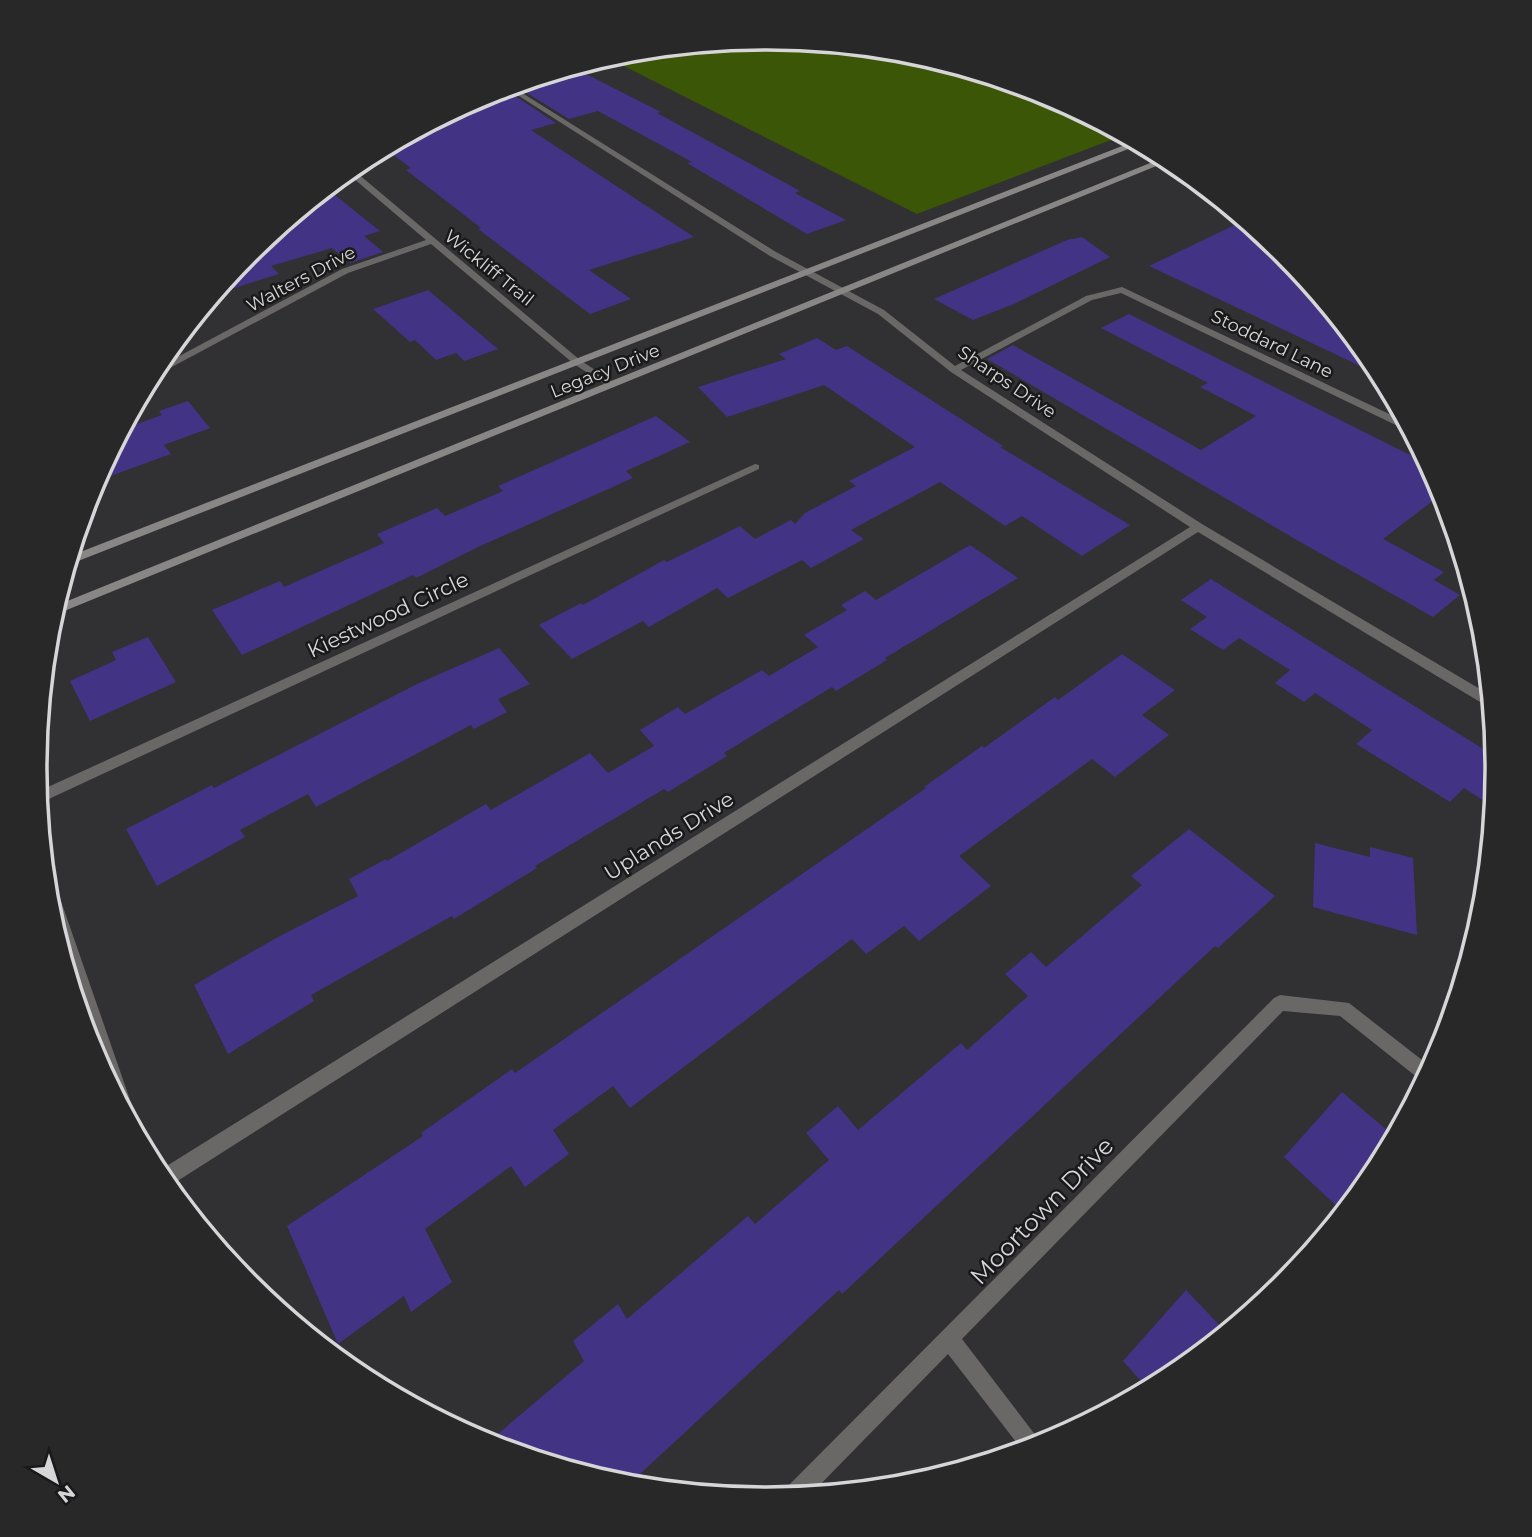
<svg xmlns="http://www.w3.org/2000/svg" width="1532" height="1537" font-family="Montserrat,sans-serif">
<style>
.green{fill:#3c5607}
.building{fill:#433384}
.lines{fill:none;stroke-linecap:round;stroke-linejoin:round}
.street{fill:#696867;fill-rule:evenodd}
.secondary{fill:#888785;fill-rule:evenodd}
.labels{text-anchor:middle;stroke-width:5;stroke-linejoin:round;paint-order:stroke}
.far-street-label{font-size:18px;fill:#d6d6d8;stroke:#19191a}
.street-label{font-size:21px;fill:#d6d6d8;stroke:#19191a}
.near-street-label{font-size:24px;fill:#d6d6d8;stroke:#19191a}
.rim{fill:none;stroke:#d6d6d8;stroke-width:3.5}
</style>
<rect width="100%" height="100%" fill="#313033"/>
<path class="green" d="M766 38 909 52 1046 93 1124 135 917 214 606 57 624 51Z"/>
<path class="building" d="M564 70 576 76 586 74 661 112 657 113 800 191 795 193 846 220 807 234 687 163 692 162 598 111 569 119 514 85Z
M503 88 556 123 531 130 694 237 589 270 631 299 590 314 478 229 481 228 406 170 411 168 384 148 487 93Z
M326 188 380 231 364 236 383 252 350 263 332 248 271 266 279 274 215 294 249 251Z
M1245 220 1283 252 1374 363 1381 376 1149 266Z
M1082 237 1110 257 1014 304 973 320 934 299 1067 240Z
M428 290 466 322 498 349 464 361 456 353 436 360 415 340 410 342 373 309Z
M1129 314 1428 464 1443 493 1383 539 1444 572 1434 580 1460 595 1433 617 1302 543 987 359 1013 345 1201 450 1256 416 1200 387 1208 383 1101 328Z
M817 338 836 350 847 346 1003 446 1000 447 1130 525 1082 556 1022 516 1005 526 940 482 851 530 864 539 811 568 802 560 728 598 717 588 649 627 643 621 572 659 539 625 581 603 583 605 664 560 667 562 740 526 755 539 791 520 795 524 805 513 856 486 849 481 915 447 824 385 727 417 698 387 786 359 779 354Z
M188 401 210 428 164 445 171 454 94 482 123 429 162 415 159 411Z
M656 416 690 442 626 471 633 478 476 548 416 578 413 575 242 655 212 610 280 581 284 587 384 543 377 534 437 508 445 516 503 491 498 486Z
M970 545 1018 578 885 658 887 660 836 691 832 687 724 753 727 756 668 792 664 789 535 866 537 868 454 919 452 916 311 995 314 1001 228 1054 194 985 278 937 358 896 349 879 386 859 387 861 486 804 491 810 590 753 608 773 654 746 640 730 678 707 685 714 762 670 769 676 818 647 804 635 847 610 841 605 865 591 876 600Z
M1211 579 1496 757 1493 807 1464 788 1450 802 1356 744 1372 730 1315 693 1304 702 1275 683 1290 670 1239 638 1223 650 1190 629 1207 617 1181 600Z
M148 637 176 682 90 721 70 681 116 660 112 652Z
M499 648 530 684 498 699 507 712 474 729 471 725 316 807 308 794 240 830 245 837 157 886 126 829 212 785 214 788 417 684Z
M1122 654 1175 690 1142 715 1169 735 1115 777 1092 759 959 856 991 886 919 941 904 926 866 954 852 939 630 1108 613 1086 553 1130 569 1154 525 1187 511 1166 425 1229 452 1282 411 1312 404 1296 338 1344 287 1226 423 1136 421 1133 512 1069 515 1073 625 997 926 788 924 787 982 746 984 748 1055 697 1058 700Z
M1189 829 1275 896 1218 948 1215 946 842 1294 839 1290 627 1486 486 1444 584 1361 573 1341 618 1304 627 1319 748 1216 755 1224 829 1160 806 1133 838 1106 858 1130 961 1043 967 1050 1028 996 1005 974 1031 952 1046 967 1142 885 1131 876Z
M1315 843 1370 857V847L1413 858 1417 935 1313 907Z
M1342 1092 1394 1136 1374 1175 1343 1212 1284 1157Z
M1186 1290 1226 1332 1172 1377 1148 1389 1123 1361Z"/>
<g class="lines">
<path class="street" d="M511 86 776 252 884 310 955 366 1086 296 1122 287 1406 422 1410 430 1404 429 1121 293 1092 300 961 370 1202 524 1490 695 1491 706 1485 705 1198 532 168 1187 157 1172 1190 527 951 372 878 314 770 256 505 87Z
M351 168 580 360 615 383V387H609L574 364 431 244 348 273 155 376 151 377 155 369 342 269 426 240 346 172Z
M755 464 759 465V469L38 804 37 792Z
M46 874 51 876 54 881 136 1117 131 1124 102 1070 49 911Z
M1280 995 1349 1003 1431 1067 1423 1082 1340 1016 1283 1011 962 1339 1043 1445 1023 1451 948 1354 810 1495 782 1498 785 1489 1274 998Z"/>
<path class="secondary" d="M1135 141 1141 144 68 565 70 556Z
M1165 157 1171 160 52 616 55 606Z"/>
</g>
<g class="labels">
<g class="far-street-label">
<text transform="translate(489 268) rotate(39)" y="6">Wickliff Trail</text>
<text transform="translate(301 279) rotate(-28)" y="6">Walters Drive</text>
<text transform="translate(1272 344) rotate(26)" y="6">Stoddard Lane</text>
<text transform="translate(605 371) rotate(-22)" y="6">Legacy Drive</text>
<text transform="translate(1007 382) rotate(34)" y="6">Sharps Drive</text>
</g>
<g class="street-label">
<text transform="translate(388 615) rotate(-25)" y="7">Kiestwood Circle</text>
<text transform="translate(669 836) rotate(-32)" y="7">Uplands Drive</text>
</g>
<g class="near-street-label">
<text transform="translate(1042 1211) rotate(-46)" y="8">Moortown Drive</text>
</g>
</g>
<path d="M0 0H1532V1537H0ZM765 50H767A718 718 0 0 1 1485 768V769A718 718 0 0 1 767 1487H765A718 718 0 0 1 47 769V768A718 718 0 0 1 765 50Z" fill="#282829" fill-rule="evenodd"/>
<path class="rim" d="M765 50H767A718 718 0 0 1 1485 768V769A718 718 0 0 1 767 1487H765A718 718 0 0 1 47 769V768A718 718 0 0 1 765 50Z"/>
<g transform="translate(56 1481) rotate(141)" stroke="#19191a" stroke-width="5" paint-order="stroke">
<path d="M0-5L12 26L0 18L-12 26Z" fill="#d6d6d8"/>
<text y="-10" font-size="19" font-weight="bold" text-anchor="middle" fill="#d6d6d8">N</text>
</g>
</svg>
